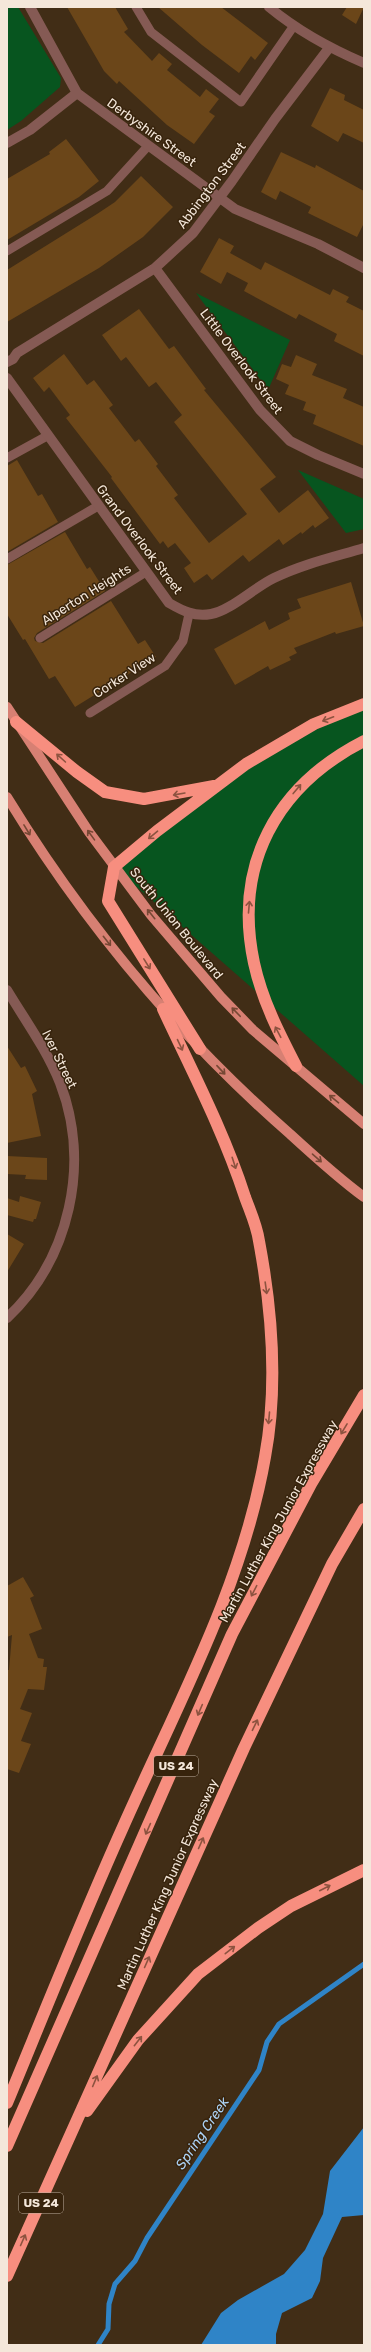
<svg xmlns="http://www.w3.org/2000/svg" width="371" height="2352" font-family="Rubik,sans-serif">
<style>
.green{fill:#07551f}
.water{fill:#2f84c7}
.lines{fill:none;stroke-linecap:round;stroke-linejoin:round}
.stream{stroke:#2f84c7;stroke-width:5}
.building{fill:#6b4619}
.lane{stroke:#855a54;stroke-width:9}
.street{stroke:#855a54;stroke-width:10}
.primary{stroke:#d78073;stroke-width:10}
.highway{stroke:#f78e7f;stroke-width:12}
.oneway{stroke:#8d5340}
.oneway2{stroke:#774835}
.labels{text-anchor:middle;stroke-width:3;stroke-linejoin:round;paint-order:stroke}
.shield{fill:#37230c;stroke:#bbac9c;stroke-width:1}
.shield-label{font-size:12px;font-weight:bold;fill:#f4e7da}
.street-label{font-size:13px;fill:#f4e7da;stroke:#37230c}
.water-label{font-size:14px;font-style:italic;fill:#acd2f5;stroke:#37230c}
</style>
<rect width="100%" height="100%" fill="#412d16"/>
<path class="green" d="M7 7H18L61 78 60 87 21 121 7 130Z
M196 293 290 340 268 390Z
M298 470 364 499V529L346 533Z
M364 706V1086L114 867 246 764Z"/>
<path class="water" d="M364 2127V2215L342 2217 323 2258 320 2281 312 2298 282 2313 276 2334V2345H201L221 2313 238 2300 284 2274 305 2250 323 2214 330 2171Z"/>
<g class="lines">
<path class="stream" d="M98 2345 108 2329 109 2304 115 2284 135 2261 147 2238 259 2070 267 2042 279 2024 364 1964"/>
</g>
<path class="building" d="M67 7H115L128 29 124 32 152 61 159 53 172 64 167 70 200 97 206 89 219 99 209 112 215 116 194 144 167 125 119 81 117 84 104 71Z
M158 7H221L268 43 255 60 251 56 239 73 202 45Z
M347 7H364L356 24 342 15Z
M330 88 345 95 344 100 364 110V143L343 133 338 142 311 126Z
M66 139 99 181 79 197 7 240V179L50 154 49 152Z
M281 152 315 168 316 165 364 191V223L357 237 308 213 311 207 280 191 276 200 261 192Z
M141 176 173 207 143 237 99 268 7 322V270L97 214 115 202Z
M219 238 234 246 230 253 261 270 265 262 330 295 333 289 349 297 346 302 364 311V356L334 341 337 334 299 314 296 319 244 291 248 283 227 272 221 284 200 272Z
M139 309 169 349 174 346 206 389 204 390 276 477 260 489 279 513 308 490 329 518 315 528 313 525 302 534 301 532 283 545 279 539 249 562 243 555 212 580 207 574 194 583 184 568 191 563 175 543 168 548 163 541 160 544 111 478 112 477 66 418 70 415 49 387 44 392 33 378 64 354 87 385 94 380 113 405 109 408 135 442 139 439 158 464 156 466 178 495 174 498 209 543 247 514 174 422 182 415 156 382 149 387 126 357 121 361 102 335Z
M296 355 317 364 312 375 347 389 343 398 364 407V446L313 424 316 415 303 410 306 402 285 394 289 385 276 379 282 364 291 367Z
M17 460 38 496 42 494 58 522 7 552V466Z
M65 532 87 569 90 567 105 591 37 633 34 638 35 641 43 643 111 601 138 644 145 640 156 657 75 707 55 676 49 679 25 639 23 640 7 614V565Z
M351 582 364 626 336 634 335 632 294 648 297 653 289 657 291 660 270 670 268 666 235 685 214 649 265 621 269 630 290 619 288 613 301 608 297 599Z
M7 1046 21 1068 25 1066 37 1091 32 1094 41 1136 7 1143Z
M7 1156 47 1158V1180L25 1179 26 1175 7 1174Z
M20 1196 41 1202 36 1219H34L33 1222 7 1215V1198L19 1202Z
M7 1234 24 1244 7 1272Z
M23 1577 34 1596 30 1598 42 1629 29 1634 38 1658 44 1659 43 1667H47L44 1690 28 1689 20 1709 32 1713 21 1741 31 1744 19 1773 7 1769V1670H9L12 1635 7 1637V1586Z"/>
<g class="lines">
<path class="lane" d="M136 7 151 32 241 102 293 27
M7 251 107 191 148 146
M7 458 47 436
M7 559 98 506
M40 638 146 572
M90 713 165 666 183 641 189 614"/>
<path class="street" d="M30 7 77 93 235 209 318 244 364 268
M269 7C298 31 329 48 364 63
M7 143 30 130 77 93
M155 268 260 410 290 441 318 455 364 474
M7 362 13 359 17 353 155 268 193 233 232 181 275 119 329 48
M7 378 169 603C183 611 194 617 211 614 230 611 255 587 274 578 303 564 334 557 364 548
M7 990C25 1020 47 1050 60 1083 91 1163 70 1259 7 1318"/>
<path class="primary" d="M7 707 89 832 151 915 221 997 253 1030 364 1124
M7 797C84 923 179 1037 290 1134 314 1156 338 1178 364 1197"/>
<path class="highway" d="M16 722 77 772 105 792 144 799 214 786
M200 1049 108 901 114 867 157 831 246 764 314 724 364 704
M296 1066C279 1033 262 1000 254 963 233 865 276 786 364 741
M7 2103C45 2011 82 1918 123 1827 176 1707 242 1588 265 1457 278 1387 272 1310 259 1241 257 1226 250 1211 245 1197 224 1132 192 1071 163 1009
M87 2111 138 2040 198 1974 258 1928 291 1906 364 1870
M7 2146 232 1634 311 1484 364 1395
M7 2276 244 1748 332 1564 364 1509"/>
</g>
<defs><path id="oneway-shaft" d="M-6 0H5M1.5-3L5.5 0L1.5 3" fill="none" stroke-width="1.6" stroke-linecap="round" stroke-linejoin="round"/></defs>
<g class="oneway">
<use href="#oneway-shaft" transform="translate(328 719) rotate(159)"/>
<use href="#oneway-shaft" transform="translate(61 758) rotate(-138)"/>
<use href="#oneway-shaft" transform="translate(297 789) rotate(-50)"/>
<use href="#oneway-shaft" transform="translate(179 794) rotate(170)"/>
<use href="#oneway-shaft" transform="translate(153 835) rotate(140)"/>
<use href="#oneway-shaft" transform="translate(249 907) rotate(-85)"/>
<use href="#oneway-shaft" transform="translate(147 964) rotate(58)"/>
<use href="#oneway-shaft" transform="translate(278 1032) rotate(-118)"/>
<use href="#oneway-shaft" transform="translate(180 1045) rotate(65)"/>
<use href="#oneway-shaft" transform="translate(234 1163) rotate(72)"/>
<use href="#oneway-shaft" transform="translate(266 1288) rotate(82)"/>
<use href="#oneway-shaft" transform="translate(269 1418) rotate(95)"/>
<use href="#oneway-shaft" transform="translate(344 1429) rotate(121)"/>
<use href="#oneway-shaft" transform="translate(254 1591) rotate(117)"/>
<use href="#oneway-shaft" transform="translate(200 1710) rotate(113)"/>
<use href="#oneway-shaft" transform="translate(255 1725) rotate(-64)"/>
<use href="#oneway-shaft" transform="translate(148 1829) rotate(114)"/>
<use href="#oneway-shaft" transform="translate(201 1843) rotate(-66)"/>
<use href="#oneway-shaft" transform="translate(325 1888) rotate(-27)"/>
<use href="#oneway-shaft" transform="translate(230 1950) rotate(-38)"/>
<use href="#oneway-shaft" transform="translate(147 1962) rotate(-66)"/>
<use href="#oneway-shaft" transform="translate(138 2041) rotate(-52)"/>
<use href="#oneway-shaft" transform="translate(95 2081) rotate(-67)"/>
<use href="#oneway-shaft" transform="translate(23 2240) rotate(-66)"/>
</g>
<g class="oneway2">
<use href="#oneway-shaft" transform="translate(27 830) rotate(59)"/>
<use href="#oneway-shaft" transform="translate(91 835) rotate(-126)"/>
<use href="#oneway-shaft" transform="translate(151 914) rotate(-129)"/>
<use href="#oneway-shaft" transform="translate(107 941) rotate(52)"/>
<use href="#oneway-shaft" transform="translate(236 1012) rotate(-134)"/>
<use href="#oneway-shaft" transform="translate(221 1070) rotate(47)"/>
<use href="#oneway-shaft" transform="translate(334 1099) rotate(-140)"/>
<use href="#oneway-shaft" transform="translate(317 1158) rotate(41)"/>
</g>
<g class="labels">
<g class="shield">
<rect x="154" y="1756" width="44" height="20" rx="3"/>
<rect x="19" y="2193" width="44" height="20" rx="3"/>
</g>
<g class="shield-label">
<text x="176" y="1770">US 24</text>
<text x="41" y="2207">US 24</text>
</g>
<g class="street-label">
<text transform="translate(152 132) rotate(36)" y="5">Derbyshire Street</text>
<text transform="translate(211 185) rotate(-53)" y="5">Abbington Street</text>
<text transform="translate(242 361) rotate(53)" y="5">Little Overlook Street</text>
<text transform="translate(140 539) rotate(53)" y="5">Grand Overlook Street</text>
<text transform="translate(86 594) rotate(-32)" y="5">Alperton Heights</text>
<text transform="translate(124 675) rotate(-33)" y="5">Corker View</text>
<text transform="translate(177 923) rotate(51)" y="5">South Union Boulevard</text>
<text transform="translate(60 1059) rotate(64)" y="5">Iver Street</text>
<text transform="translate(278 1521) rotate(-61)" y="5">Martin Luther King Junior Expressway</text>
<text transform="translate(167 1884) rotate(-66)" y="5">Martin Luther King Junior Expressway</text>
</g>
<g class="water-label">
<text transform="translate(202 2133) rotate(-56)" y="5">Spring Creek</text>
</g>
</g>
<rect width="371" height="2352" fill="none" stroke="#f4e7da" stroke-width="16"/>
</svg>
